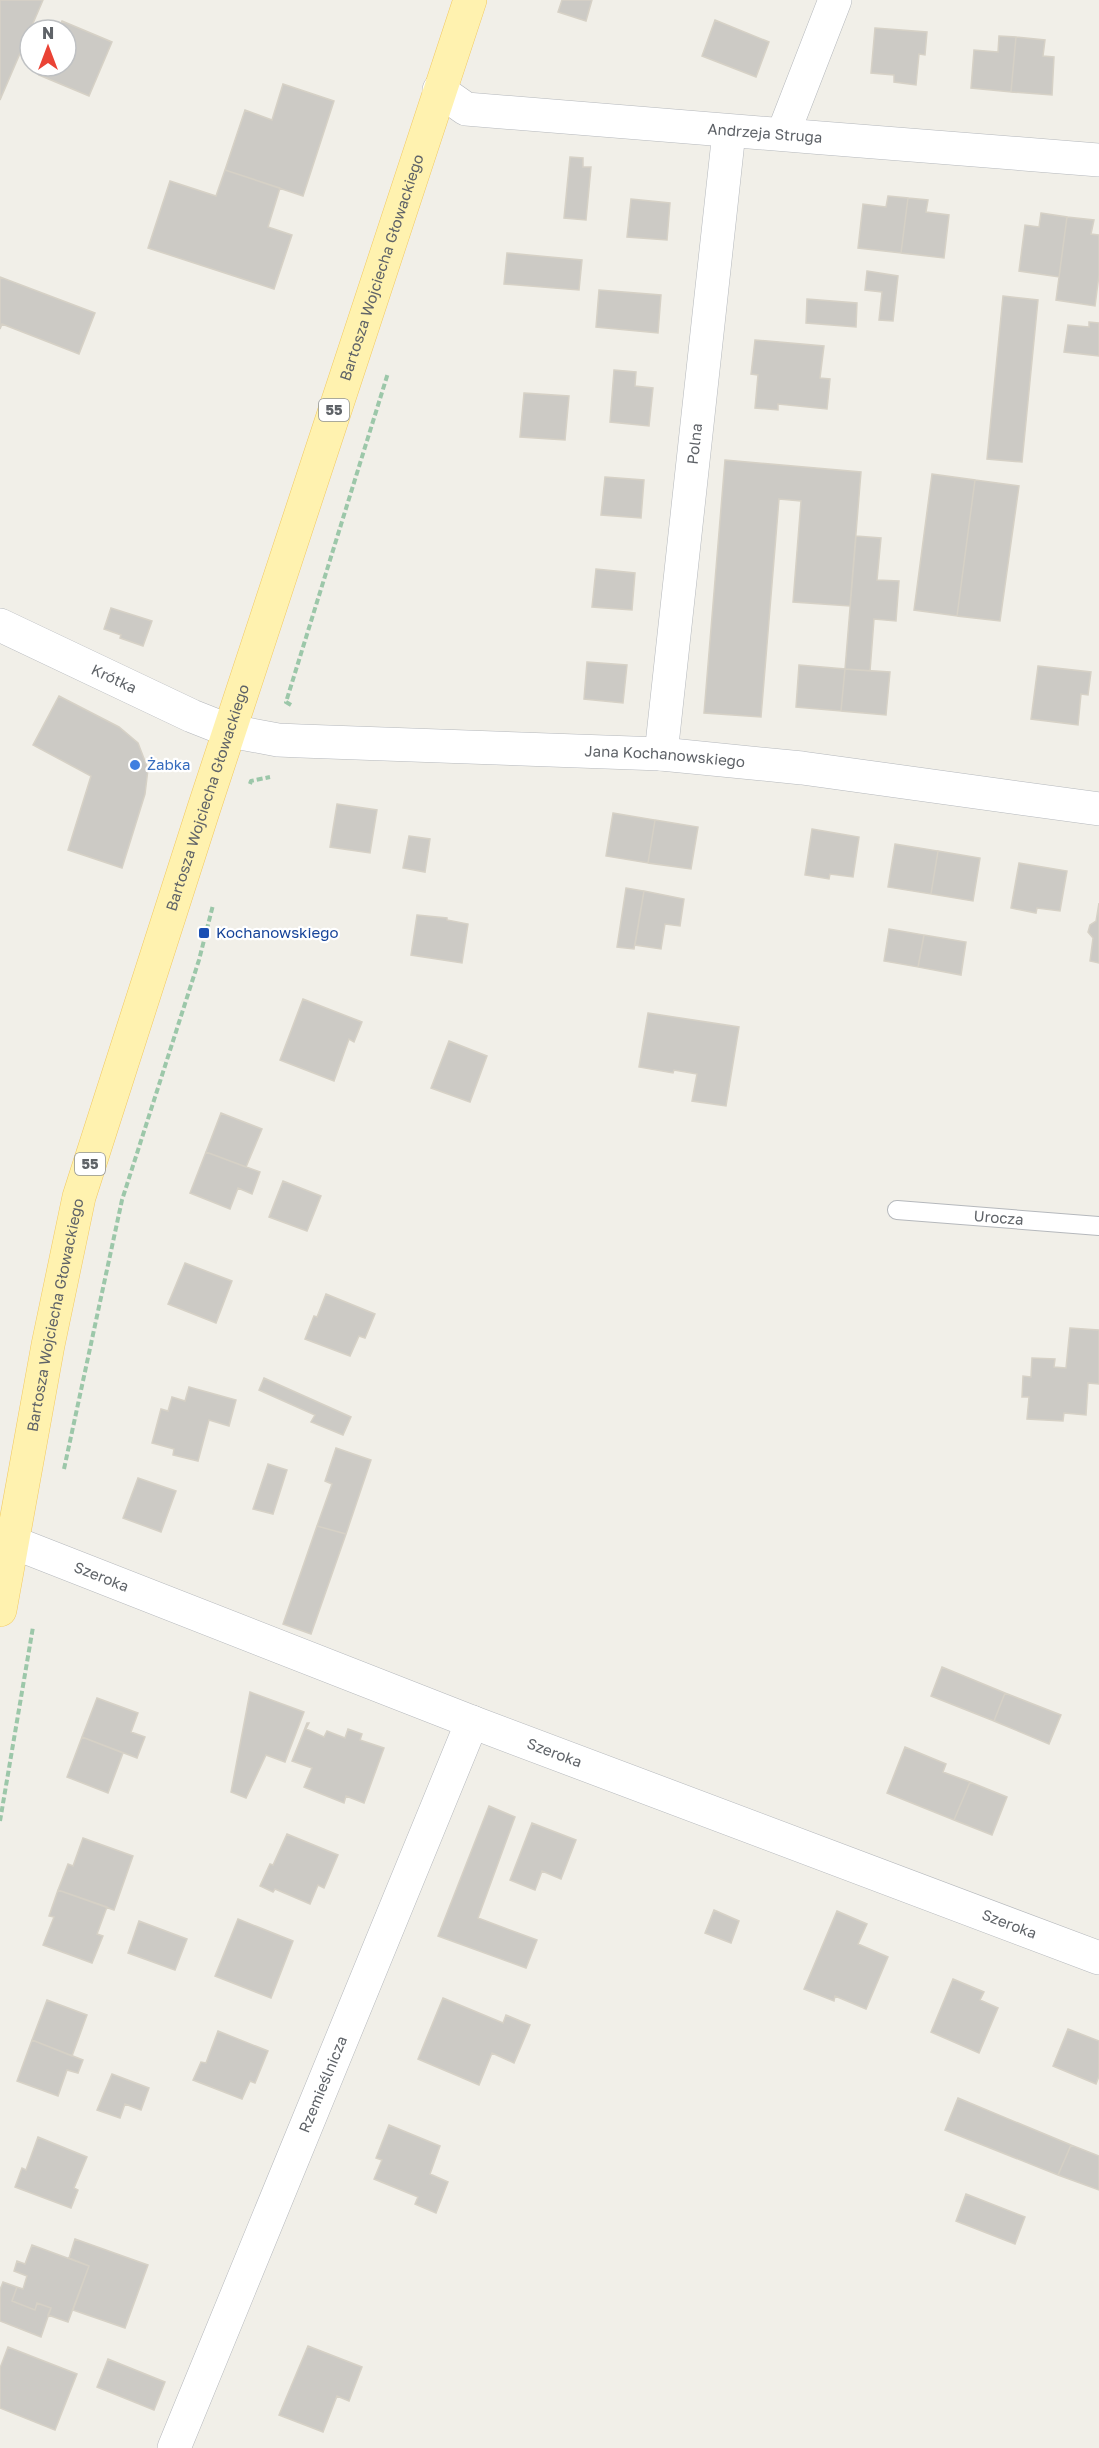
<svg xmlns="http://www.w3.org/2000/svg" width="1099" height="2448" font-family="'Golos Text',sans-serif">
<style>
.building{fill:#cccac5;stroke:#d6d1c6;stroke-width:1.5}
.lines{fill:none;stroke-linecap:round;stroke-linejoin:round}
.service-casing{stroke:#b5b8bc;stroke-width:20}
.minor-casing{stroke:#b5b8bc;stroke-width:34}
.tertiary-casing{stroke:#b5b8bc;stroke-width:34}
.primary-casing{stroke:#f2c960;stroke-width:34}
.path{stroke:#9cc7a9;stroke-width:4;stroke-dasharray:6 3;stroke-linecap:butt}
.service{stroke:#fff;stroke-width:18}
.minor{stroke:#fff;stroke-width:33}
.tertiary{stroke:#fff;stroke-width:33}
.primary{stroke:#fff2af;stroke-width:33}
.shop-dot{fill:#3f7fe0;stroke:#fff;stroke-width:2}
.transit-dot{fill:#1a4fb4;stroke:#fff;stroke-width:2}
.labels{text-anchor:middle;stroke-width:4.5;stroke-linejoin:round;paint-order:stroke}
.shield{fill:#fff;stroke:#8f9295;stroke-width:1.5}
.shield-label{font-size:14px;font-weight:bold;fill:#5f6368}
.street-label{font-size:15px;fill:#5f6368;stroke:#fff}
.shop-label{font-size:15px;fill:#366cbe;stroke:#fff;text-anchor:start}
.transit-label{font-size:15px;fill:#164399;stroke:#fff;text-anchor:start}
</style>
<rect width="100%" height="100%" fill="#f1efe8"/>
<path class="building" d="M0 0H43L0 100Z
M562 0H592L586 21 558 12Z
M715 20 769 42 756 77 702 56Z
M62 21 112 42 89 96 39 75 43 66H66V30H58Z
M875 28 927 32 925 55 919 54 916 85 894 82V75L871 73Z
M999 36 1016 37 1011 92 971 88 974 50 998 52Z
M1016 37 1045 40 1043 56 1054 57 1052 95 1011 92Z
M283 84 334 101 303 196 225 170 245 110 272 120Z
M570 157 583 158V167H591L586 220 564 218Z
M225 170 280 188 268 227 292 235 274 289 148 248 170 181 216 196Z
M888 196 908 198 901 253 858 248 863 204 886 207Z
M908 198 928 200 926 212 949 215 944 258 901 253Z
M631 199 670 203 667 240 627 237Z
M1041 213 1067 217 1059 277 1019 271 1025 225 1039 227Z
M1067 217 1094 220 1091 234 1099 235V275L1095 306 1056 300Z
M507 253 582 260 579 290 504 284Z
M867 271 898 276 893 321 879 320 882 292 865 290Z
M0 277 95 313 79 354 2 324 0 329Z
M599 290 661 295 658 333 596 327Z
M1003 296 1038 300 1022 462 987 459Z
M807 299 857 303 856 327 806 323Z
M1089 322 1099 323V356L1064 352 1068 325 1089 327Z
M755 340 824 346 820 378 830 379 827 409 778 404V410L755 408 758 375 751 374Z
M614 370 636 372 635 386 653 388 649 426 610 422Z
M524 393 569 396 565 440 520 437Z
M725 460 861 472 850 606 793 602 801 501 779 499 761 717 704 713Z
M932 474 975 480 957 616 914 610Z
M605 477 644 480 641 518 601 515Z
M975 480 1019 486 1000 621 957 616Z
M856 536 881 538 877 580 899 581 896 621 874 619 870 671 845 669Z
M596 569 635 573 632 610 592 607Z
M111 608 152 621 143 646 120 638 121 635 104 629Z
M587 662 627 665 623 703 584 699Z
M799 665 845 669 841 711 796 707Z
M1038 666 1091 672 1088 695 1081 694 1078 725 1031 719Z
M845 669 890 672 886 715 841 711Z
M59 696 119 727 138 743 148 769 145 794 122 868 68 850 91 776 33 745Z
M337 804 377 810 370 853 330 847Z
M613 813 655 820 648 863 606 856Z
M655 820 698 827 691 869 648 863Z
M812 829 859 837 853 877 830 874 829 879 805 875Z
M409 836 430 839 425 872 403 868Z
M895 844 938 851 931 894 888 887Z
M938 851 980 858 973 901 931 894Z
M1019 863 1067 871 1060 911 1037 908 1036 913 1011 908Z
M626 888 644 891 634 949 617 947Z
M644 891 684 899 680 926 665 924 661 949 635 945Z
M1099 903V963L1090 961 1093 938 1088 932 1090 925 1096 921Z
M417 915 447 918V920L468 924 462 963 411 955Z
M889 929 924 935 918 967 884 961Z
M924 935 966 942 961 975 918 967Z
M303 999 362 1022 354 1042 349 1039 334 1081 280 1060Z
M648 1013 739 1027 726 1106 692 1101 697 1074 674 1070 673 1073 639 1067Z
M449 1041 487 1056 470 1102 431 1088Z
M221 1113 262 1129 246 1167 206 1152Z
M206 1152 260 1172 252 1194 238 1188 230 1209 190 1193Z
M283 1181 321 1196 307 1231 269 1217Z
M185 1263 232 1281 216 1323 168 1304Z
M326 1294 375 1314 365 1338 359 1336 350 1356 305 1339 314 1316 317 1317Z
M1070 1328 1099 1330V1384L1088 1383 1086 1415 1064 1413 1063 1421 1027 1419 1029 1397H1022L1023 1376 1031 1377 1032 1358 1055 1359 1054 1367 1066 1368Z
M264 1378 351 1417 343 1435 311 1422 315 1415 259 1390Z
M189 1387 236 1400 229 1426 209 1420 198 1461 173 1455 174 1449 152 1443 161 1409 168 1411 172 1397 185 1401Z
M336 1448 371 1460 346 1534 317 1526 332 1484 325 1481Z
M268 1464 287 1470 273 1514 253 1509Z
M138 1478 176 1491 161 1532 123 1518Z
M317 1526 346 1534 311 1634 283 1624Z
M942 1667 1005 1693 994 1721 931 1696Z
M250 1692 304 1712 285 1762 266 1755 246 1798 231 1792Z
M1005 1693 1061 1715 1049 1744 994 1721Z
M97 1698 138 1713 131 1732 145 1737 137 1758 82 1737Z
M307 1723H309L306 1729 324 1737 327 1731 345 1738 348 1729 362 1734 360 1740 384 1748 364 1803 346 1796 344 1803 304 1787 312 1768 292 1761Z
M82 1737 123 1753 108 1793 67 1777Z
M905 1747 946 1764 943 1772 970 1782 954 1820 887 1793Z
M970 1782 1007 1797 992 1835 954 1820Z
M489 1806 515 1817 478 1918 537 1940 526 1968 438 1936Z
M532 1823 576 1840 561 1879 542 1871 535 1890 510 1880Z
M287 1834 338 1855 324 1888 318 1885 310 1904 275 1889 273 1892 260 1886 270 1864 273 1865Z
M83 1838 133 1856 114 1910 58 1890 68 1864 73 1866Z
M58 1890 107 1907 97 1934 103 1936 92 1963 43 1945 54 1917 49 1916Z
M714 1910 739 1921 731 1943 705 1933Z
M837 1911 867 1924 858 1944 888 1957 866 2009 835 1996 834 2001 804 1989Z
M238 1919 293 1941 271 1998 215 1976Z
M139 1921 187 1939 175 1970 128 1953Z
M953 1979 984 1992 980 2000 998 2008 979 2053 931 2032Z
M443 1998 503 2023 506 2015 530 2025 514 2063 492 2053 479 2085 418 2059Z
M47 2000 87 2015 72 2056 32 2040Z
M1068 2029 1099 2041V2076L1096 2084 1053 2066Z
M218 2031 268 2051 255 2083 250 2081 242 2099 193 2080 201 2062 206 2063Z
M32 2040 83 2060 78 2073 67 2070 58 2096 17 2081Z
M112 2074 149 2088 141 2110 125 2104 120 2118 97 2110Z
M958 2098 1071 2145 1058 2175 945 2130Z
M389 2125 440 2146 430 2174 448 2182 436 2213 415 2204 418 2197 374 2179 382 2160 376 2158Z
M38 2137 87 2157 74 2188 78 2190 71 2208 15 2187 22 2168 26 2170Z
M1071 2145 1099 2156V2190L1058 2175Z
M966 2194 1025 2217 1015 2244 956 2221Z
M75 2239 148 2265 125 2328 73 2310 89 2266 69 2258Z
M32 2245 89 2266 68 2322 48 2315 51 2308 37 2303 35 2310 12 2301 17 2287 23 2289 27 2276 14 2271 17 2261 25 2264Z
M3 2282 17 2287 12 2301 35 2310 37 2303 51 2308 41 2337 0 2321V2290Z
M308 2346 362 2367 349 2401 337 2396 323 2432 279 2415Z
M8 2347 77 2374 55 2430 0 2408V2368Z
M108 2359 165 2382 154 2410 97 2387Z"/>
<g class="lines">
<defs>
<g id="service">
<path id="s1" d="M897 1210 1099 1226"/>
</g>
<g id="minor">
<path id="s2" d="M439 90 466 109C677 128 888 142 1099 160"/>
<path d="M783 134 835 0"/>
<path id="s3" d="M0 625 192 716 230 731"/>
<path id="s4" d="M661 754 729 132"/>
<path id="s5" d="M12 1542 472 1722 1099 1958"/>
<path id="s6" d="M174 2448 472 1722"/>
</g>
<g id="tertiary">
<path id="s7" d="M230 731 278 740 301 741 661 754 802 768 1099 809"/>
</g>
<g id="primary">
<path id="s8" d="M0 1610 48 1345 79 1197 204 808 470 0"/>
</g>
</defs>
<use href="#service" class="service-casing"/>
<use href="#minor" class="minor-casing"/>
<use href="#tertiary" class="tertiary-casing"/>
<use href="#primary" class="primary-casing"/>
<path class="path" d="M291 705 286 702 388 373
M250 784 251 781 270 777
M64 1469 122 1200 199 960 213 905
M0 1821 33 1627"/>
<use href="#service" class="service"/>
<use href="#minor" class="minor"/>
<use href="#tertiary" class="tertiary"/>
<use href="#primary" class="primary"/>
</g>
<circle class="shop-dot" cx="135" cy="765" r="6"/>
<rect class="transit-dot" x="198" y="927" width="12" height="12" rx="3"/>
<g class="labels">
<g class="shield">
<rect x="319" y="399" width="30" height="22" rx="4.5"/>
<rect x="75" y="1153" width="30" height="22" rx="4.5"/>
</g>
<g class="shield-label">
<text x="334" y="415">55</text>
<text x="90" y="1169">55</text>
</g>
<g class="street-label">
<text dy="5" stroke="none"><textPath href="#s2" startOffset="333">Andrzeja Struga</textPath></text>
<text dy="5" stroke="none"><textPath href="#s8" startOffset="1398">Bartosza Wojciecha Głowackiego</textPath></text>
<text dy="5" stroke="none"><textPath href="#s4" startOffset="312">Polna</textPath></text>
<text dy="5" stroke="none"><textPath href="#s3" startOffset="126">Krótka</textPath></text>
<text dy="5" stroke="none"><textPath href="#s7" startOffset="436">Jana Kochanowskiego</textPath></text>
<text dy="5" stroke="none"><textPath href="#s8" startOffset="840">Bartosza Wojciecha Głowackiego</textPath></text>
<text dy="5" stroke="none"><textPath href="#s1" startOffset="102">Urocza</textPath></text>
<text dy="5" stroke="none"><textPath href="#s8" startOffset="300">Bartosza Wojciecha Głowackiego</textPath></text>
<text dy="5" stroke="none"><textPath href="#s5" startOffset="96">Szeroka</textPath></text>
<text dy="5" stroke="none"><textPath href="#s5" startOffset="582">Szeroka</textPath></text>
<text dy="5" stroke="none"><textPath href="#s5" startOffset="1068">Szeroka</textPath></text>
<text dy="5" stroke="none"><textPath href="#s6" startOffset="393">Rzemieślnicza</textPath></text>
</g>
<g class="shop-label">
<text x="147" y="770">Żabka</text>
</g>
<g class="transit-label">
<text x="216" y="938">Kochanowskiego</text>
</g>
</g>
<g transform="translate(48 48)"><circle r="28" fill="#ffffff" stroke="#bfc1c3" stroke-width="1.5"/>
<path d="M0-4.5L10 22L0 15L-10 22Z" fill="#ea4335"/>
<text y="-9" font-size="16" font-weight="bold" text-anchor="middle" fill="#5f6368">N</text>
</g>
</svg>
